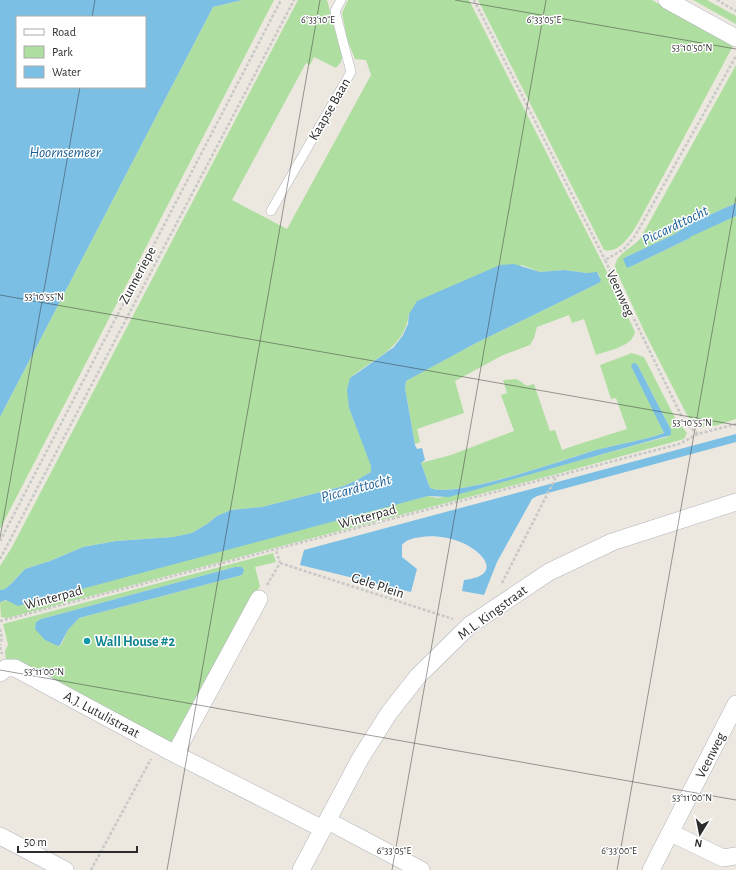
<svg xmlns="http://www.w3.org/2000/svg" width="736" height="870" font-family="'Alegreya Sans',sans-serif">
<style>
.green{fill:#afdea1;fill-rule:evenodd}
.water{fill:#7bbfe5;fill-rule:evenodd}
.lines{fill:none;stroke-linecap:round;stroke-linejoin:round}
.service-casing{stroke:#b3b4be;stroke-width:10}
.minor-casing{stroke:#b3b4be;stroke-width:18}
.path{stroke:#c8c8c8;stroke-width:2.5;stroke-dasharray:3 2;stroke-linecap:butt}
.service{stroke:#fff;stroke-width:9}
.minor{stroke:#fff;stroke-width:17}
.ticks{fill:none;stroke:#2c2c2c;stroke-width:1;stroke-opacity:0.45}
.culture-dot{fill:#0f9aa8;stroke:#fff;stroke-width:1.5}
.labels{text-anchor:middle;stroke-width:3;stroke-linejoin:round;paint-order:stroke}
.street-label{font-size:14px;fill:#2c2c2c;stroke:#fff}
.culture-label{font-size:14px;font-weight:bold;fill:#0d838f;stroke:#fff;text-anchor:start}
.water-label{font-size:15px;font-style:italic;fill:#195d93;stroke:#fff}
.ticks-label{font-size:10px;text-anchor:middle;fill:#2c2c2c;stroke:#fff;stroke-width:3;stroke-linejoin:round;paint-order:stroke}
</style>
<rect width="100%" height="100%" fill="#ece8df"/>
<path class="green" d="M242 0H274L0 529V417L213 7Z
M298 0H327L342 57 341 62 336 68 314 57 310 65 306 63 232 200 287 229 371 75 366 60 355 59 347 39 342 13 348 0H469L609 276 635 332C632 347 609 350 596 355L584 319 572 323 569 315 537 327 534 338 530 345 503 355 455 381 464 413 417 429 420 442 415 444 405 388 406 381 476 343 599 283 600 277 598 273H587L564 270 540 272 522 265 409 314C404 350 374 357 350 378L349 408 372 466 371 472 357 480 344 486 262 507 231 510 217 516 207 524 192 533 173 537 116 541 83 547 50 561 25 569 12 583 5 589 0 590V566L12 547Z
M478 0H652L733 46 638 223C631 235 619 254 604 250Z
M693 0H707L736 16V24Z
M736 65V203L694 222 673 235 626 257 630 267 690 238 689 237 736 216V419C717 425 700 435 687 415L646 335 615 268C615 254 631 249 640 239Z
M632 353 644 357 675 418 687 433 684 439 557 474 7 618 1 617 0 602 428 496 438 498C515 478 590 457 667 437L671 430 637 364H632L664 433C642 441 618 444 596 450 565 459 454 499 430 488L421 463 451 455 514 431 501 395 507 393 503 380 517 379 527 386 534 384 550 431 555 430 562 450C584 442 605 436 627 429L616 398 611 399 600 365Z
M273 553 276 562 255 567 260 586 175 746 6 660 5 651 8 645 3 624ZM235 567 242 575 79 618 68 630 61 645 58 646 36 622 41 619Z"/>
<path class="water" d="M0 0H242L213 7 0 417ZM17 17H145V87H17Z
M736 203V216L690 237V238L630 267 627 268 623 259 626 257 673 235 694 222Z
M514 264 540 272 564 270 587 273 597 272 601 280 599 283 476 343 406 381 405 388 415 445 417 449 422 448 425 460 421 463 430 488C454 499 566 459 596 450 618 444 642 441 664 433L631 366 633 363 637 364 671 430V435L449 497 428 496 18 606 6 600 0 602V590L5 589 12 583 25 569 50 561 83 547 116 541 173 537 192 533 207 524 217 516 231 510 262 507 344 486 357 480 371 472V466L349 408 347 390 350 378 394 347 403 335 408 324 409 314 417 301 500 265Z
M736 434V442L537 496 532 499 497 562 484 595 462 591 464 580C500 576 488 555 463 543 450 538 436 535 421 537 414 538 407 539 402 545V557L417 569 411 592 300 565 304 550Z
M235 567H242L244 570 242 575 79 618 68 630 60 645 58 646 45 640 35 629 36 622 41 619Z"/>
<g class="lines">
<defs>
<path id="service" d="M271 211 351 72 335 11 341 0"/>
<path id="minor" d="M667 0 736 38
M0 673 6 668H15L175 754 323 829
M175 754 259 599
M328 821 421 870
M671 833 723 858 736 856
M0 836 65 870
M301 870 360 759 389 713 418 676 470 625 549 572 612 542 736 502
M651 870 736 704"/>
</defs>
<use href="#service" class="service-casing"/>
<use href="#minor" class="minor-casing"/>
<path class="path" d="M474 0 605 260
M717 0 736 11
M698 434 686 424 681 415 605 260 624 249 635 236 736 56
M0 541 281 0
M0 559 294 0
M280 563 453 619
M502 583 556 477
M267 585 280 563 276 550
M0 621 679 444 698 434 736 424
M0 629 2 638 0 645
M0 647 2 654
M91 870 151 759"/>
<use href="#service" class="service"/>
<use href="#minor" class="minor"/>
</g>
<path class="ticks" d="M455 0 736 49M92 17 95 0M0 295 736 425M0 538 80 87M0 670 736 800M167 870 320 0M392 870 546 0M617 870 736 197"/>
<circle class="culture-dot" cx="87" cy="641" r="4"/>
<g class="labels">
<g class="street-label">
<text transform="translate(329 109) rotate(-60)" y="5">Kaapse Baan</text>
<text transform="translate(137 275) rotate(-62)" y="5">Zunneriepe</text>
<text transform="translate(621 293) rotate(65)" y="5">Veenweg</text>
<text transform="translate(367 516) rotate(-15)" y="5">Winterpad</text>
<text transform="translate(378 585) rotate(18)" y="5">Gele Plein</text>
<text transform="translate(53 597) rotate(-15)" y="5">Winterpad</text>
<text transform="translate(492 612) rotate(-36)" y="5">M.L. Kingstraat</text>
<text transform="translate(102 714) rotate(28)" y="5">A.J. Lutulistraat</text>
<text transform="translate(710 755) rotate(-63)" y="5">Veenweg</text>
</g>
<g class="culture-label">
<text x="95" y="646">Wall House #2</text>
</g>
<g class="water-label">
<text x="65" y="157">Hoornsemeer</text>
<text transform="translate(675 225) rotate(-26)" y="5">Piccardttocht</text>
<text transform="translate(356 488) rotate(-15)" y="5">Piccardttocht</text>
</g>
</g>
<g class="ticks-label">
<text x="318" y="23">6°33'10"E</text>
<text x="544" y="23">6°33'05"E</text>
<text x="692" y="51">53°10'50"N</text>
<text x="44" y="300">53°10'55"N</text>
<text x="692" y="426">53°10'55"N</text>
<text x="44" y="675">53°11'00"N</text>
<text x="692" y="801">53°11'00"N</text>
<text x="394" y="854">6°33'05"E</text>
<text x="619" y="854">6°33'00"E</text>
</g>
<rect x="16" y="16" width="130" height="72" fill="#ffffff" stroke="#ababab"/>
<rect x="24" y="29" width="20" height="6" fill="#ffffff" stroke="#ababab"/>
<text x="52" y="36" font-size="12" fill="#2c2c2c">Road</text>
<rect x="24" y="46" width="20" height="12" fill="#afdea1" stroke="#ababab"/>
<text x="52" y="56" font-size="12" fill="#2c2c2c">Park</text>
<rect x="24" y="66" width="20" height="12" fill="#7bbfe5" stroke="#ababab"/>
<text x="52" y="76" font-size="12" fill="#2c2c2c">Water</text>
<g transform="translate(700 834) rotate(190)" stroke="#ffffff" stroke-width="3" paint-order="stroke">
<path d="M0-3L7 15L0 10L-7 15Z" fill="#2c2c2c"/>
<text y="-6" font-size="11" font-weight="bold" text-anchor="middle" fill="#2c2c2c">N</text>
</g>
<path d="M18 846v6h119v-6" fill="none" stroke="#2c2c2c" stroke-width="2"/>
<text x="24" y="846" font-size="12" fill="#2c2c2c" stroke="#ffffff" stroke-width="3" paint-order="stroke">50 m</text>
</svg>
